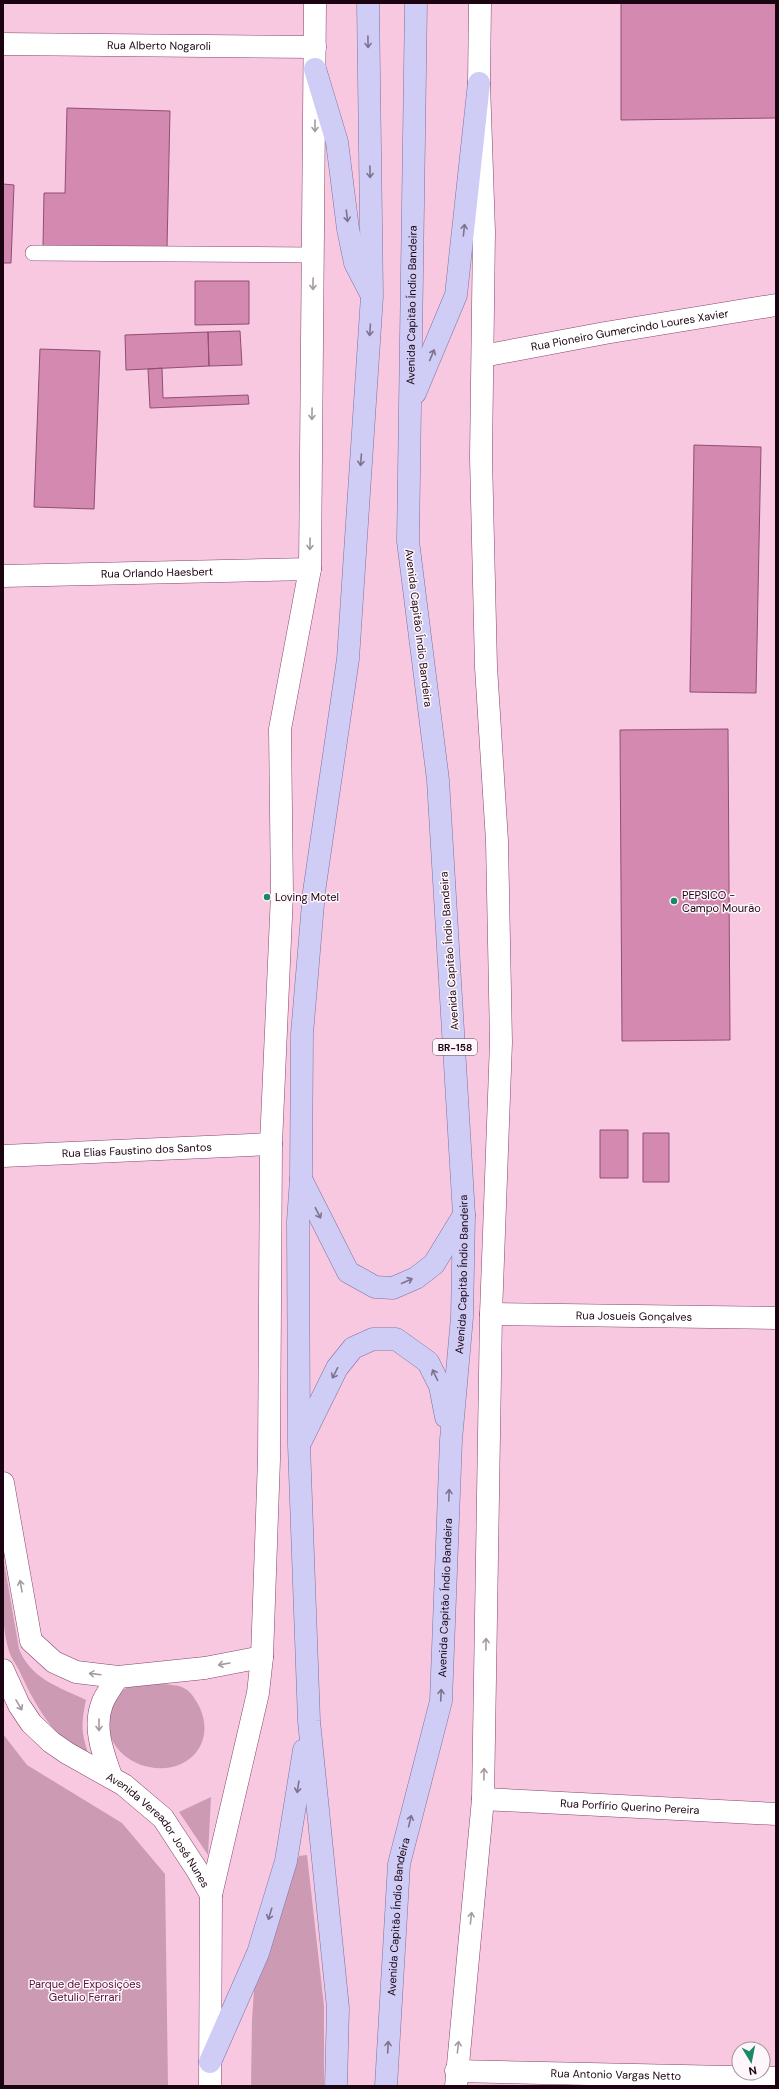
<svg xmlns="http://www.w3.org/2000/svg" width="779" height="2089" font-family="'DM Sans',sans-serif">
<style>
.green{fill:#cd9ab4}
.building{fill:#d489b1;stroke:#914d73}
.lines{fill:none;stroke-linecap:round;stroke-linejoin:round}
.lane-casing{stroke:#86446a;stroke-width:16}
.street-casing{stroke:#86446a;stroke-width:23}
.primary-casing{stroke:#7b71a1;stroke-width:23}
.lane{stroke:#fff;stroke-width:15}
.street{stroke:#fff;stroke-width:22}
.primary{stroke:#cfcdf5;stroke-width:22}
.oneway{stroke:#7e728e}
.oneway2{stroke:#a49aa0}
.poi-dot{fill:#1a8866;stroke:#fef6fa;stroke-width:1.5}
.labels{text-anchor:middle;stroke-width:3;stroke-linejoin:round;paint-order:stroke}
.shield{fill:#fef6fa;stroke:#5f4c57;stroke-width:1}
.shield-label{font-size:10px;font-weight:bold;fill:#1b0311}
.street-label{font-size:11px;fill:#1b0311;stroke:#fef6fa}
.poi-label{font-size:11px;fill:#1b0311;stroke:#fef6fa;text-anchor:start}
.park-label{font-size:11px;fill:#52103a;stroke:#fef6fa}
</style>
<rect width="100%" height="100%" fill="#f7c8e0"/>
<path class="green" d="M3 1556 19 1649C31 1679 59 1687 86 1700 81 1725 81 1732 89 1756 54 1741 34 1703 19 1670 16 1664 11 1658 9 1651 0 1621 3 1587 3 1556Z
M164 1684C170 1685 177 1685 182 1687 191 1691 196 1700 200 1708 216 1744 187 1775 149 1767 118 1761 95 1728 116 1700 118 1697 120 1692 123 1690 131 1683 154 1684 164 1684Z
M3 1734 27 1765 122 1823 165 1874 168 2086H3Z
M211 1797 208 1855 179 1812Z
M307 1855 324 2006V2086H251L252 2019 256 1963 277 1917 299 1856Z"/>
<path class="building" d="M621 3H776V118L621 120Z
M67 108 170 111 167 248 43 246 44 193H65Z
M3 184 14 185 11 263H3Z
M195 281H249V324L195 325Z
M240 331 242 365 209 366 208 332Z
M208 332 209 366 126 370 125 335Z
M40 349 100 351 94 509 34 507Z
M162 368 163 398 248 395 249 404 150 408 148 369Z
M694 445 761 447 756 693 690 692Z
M728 729 730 1040 622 1041 620 730Z
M600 1130H628V1178H600Z
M643 1133H669V1182H643Z"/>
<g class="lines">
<defs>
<path id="lane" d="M33 253 313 255"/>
<g id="street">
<path id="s1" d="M3 44 315 47"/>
<path id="s2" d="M483 356 605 333 776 305"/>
<path id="s3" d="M3 576 310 569"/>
<path id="s4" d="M3 1156 271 1144"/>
<path id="s5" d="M491 1314 776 1318"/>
<path d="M3 1483 31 1641 54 1662 76 1672 118 1677 205 1668 262 1657"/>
<path id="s6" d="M3 1670 19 1705 31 1723 51 1742 67 1753 124 1785 163 1818 197 1870 211 1895 210 2086"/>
<path d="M111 1776C103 1753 93 1728 102 1704 105 1695 113 1685 118 1677"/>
<path id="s7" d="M483 1799 776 1814"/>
<path d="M211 1895 258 1693 262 1657 269 1459 271 1144 282 894 280 729 310 569 315 3"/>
<path id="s8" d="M456 2071 776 2078"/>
<path d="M456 2086 483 1799 491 1314 501 1042 497 841 486 667 481 457 484 232 479 83 480 3"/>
</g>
<g id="primary">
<path d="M315 69 337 142 348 229 355 263 370 292"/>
<path d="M415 393 456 295 479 83"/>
<path d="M301 1179 348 1272 375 1287 393 1288 416 1278 434 1264 464 1215"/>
<path d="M301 1441 337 1368 353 1348 373 1339H396L428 1362 440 1386 446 1417"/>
<path d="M210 2062 258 1953 286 1861 304 1750"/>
<path d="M336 2086 338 2008 309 1721 299 1445 298 1221 301 1179 302 1034 314 892 348 659 372 296 368 3"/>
<path id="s9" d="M386 2086 399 1864 441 1701 451 1440 462 1317 464 1215 438 780 408 541 416 3"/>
</g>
</defs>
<use href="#lane" class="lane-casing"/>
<use href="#street" class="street-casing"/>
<use href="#primary" class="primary-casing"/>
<use href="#lane" class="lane"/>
<use href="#street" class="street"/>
<use href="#primary" class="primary"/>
</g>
<defs><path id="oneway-shaft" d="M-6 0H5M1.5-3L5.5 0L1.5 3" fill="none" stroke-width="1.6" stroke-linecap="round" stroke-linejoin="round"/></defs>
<g class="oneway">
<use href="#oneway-shaft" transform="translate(368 42) rotate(89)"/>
<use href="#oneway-shaft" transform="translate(370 172) rotate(89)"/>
<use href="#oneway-shaft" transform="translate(347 216) rotate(83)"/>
<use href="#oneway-shaft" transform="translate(464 230) rotate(-84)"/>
<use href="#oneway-shaft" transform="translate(370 330) rotate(94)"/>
<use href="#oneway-shaft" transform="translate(432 355) rotate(-67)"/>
<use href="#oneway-shaft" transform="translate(361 460) rotate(94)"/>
<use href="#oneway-shaft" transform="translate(318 1213) rotate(63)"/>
<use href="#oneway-shaft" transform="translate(407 1281) rotate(-24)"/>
<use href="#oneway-shaft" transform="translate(335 1373) rotate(117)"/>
<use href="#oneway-shaft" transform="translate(435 1375) rotate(-116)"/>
<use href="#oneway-shaft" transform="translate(449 1495) rotate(-88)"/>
<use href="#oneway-shaft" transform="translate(441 1695) rotate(-87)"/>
<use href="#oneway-shaft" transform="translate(298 1787) rotate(99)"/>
<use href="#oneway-shaft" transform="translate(410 1821) rotate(-76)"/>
<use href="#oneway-shaft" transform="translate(270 1914) rotate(107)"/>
<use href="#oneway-shaft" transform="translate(388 2047) rotate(-87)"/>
</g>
<g class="oneway2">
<use href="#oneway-shaft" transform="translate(315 126) rotate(90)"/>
<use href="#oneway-shaft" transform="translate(313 284) rotate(91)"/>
<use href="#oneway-shaft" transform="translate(312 414) rotate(91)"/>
<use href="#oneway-shaft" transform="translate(310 544) rotate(91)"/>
<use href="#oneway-shaft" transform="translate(21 1586) rotate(-100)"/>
<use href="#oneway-shaft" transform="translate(486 1644) rotate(-89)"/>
<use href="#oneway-shaft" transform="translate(224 1664) rotate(170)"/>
<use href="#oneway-shaft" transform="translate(95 1674) rotate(-173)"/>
<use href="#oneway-shaft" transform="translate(19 1705) rotate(59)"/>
<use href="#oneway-shaft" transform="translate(99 1725) rotate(90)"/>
<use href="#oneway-shaft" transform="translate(484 1774) rotate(-89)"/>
<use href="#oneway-shaft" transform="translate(471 1918) rotate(-84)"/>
<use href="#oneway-shaft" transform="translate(458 2047) rotate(-84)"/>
</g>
<g class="poi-dot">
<circle cx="267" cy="897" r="4"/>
<circle cx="674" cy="901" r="4"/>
</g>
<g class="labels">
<rect class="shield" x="433" y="1039" width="44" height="16" rx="3"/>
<g class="shield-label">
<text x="455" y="1051">BR-158</text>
</g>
<g class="street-label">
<text dy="4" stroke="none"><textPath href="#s1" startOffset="156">Rua Alberto Nogaroli</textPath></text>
<text dy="4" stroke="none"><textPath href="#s9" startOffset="1790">Avenida Capitão Índio Bandeira</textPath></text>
<text dy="4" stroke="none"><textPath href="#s2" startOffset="149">Rua Pioneiro Gumercindo Loures Xavier</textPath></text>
<text dy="4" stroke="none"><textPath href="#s3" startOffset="154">Rua Orlando Haesbert</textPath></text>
<text transform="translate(419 628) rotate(83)" y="4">Avenida Capitão Índio Bandeira</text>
<text transform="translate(449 951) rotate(-94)" y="4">Avenida Capitão Índio Bandeira</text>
<text dy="4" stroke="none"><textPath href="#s4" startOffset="134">Rua Elias Faustino dos Santos</textPath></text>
<text dy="4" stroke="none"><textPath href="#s9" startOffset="818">Avenida Capitão Índio Bandeira</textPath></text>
<text dy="4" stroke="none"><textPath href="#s5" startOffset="143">Rua Josueis Gonçalves</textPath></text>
<text dy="4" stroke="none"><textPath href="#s9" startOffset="494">Avenida Capitão Índio Bandeira</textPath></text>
<text dy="4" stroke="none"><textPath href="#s7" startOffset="147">Rua Porfírio Querino Pereira</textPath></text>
<text dy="4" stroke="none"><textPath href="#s6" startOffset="229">Avenida Vereador José Nunes</textPath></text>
<text dy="4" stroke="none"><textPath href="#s9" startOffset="170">Avenida Capitão Índio Bandeira</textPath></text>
<text dy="4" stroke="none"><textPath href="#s8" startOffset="160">Rua Antonio Vargas Netto</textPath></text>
</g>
<g class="poi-label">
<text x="682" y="899">PEPSICO -<tspan x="682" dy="13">Campo Mourão</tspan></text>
<text x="275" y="901">Loving Motel</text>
</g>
<g class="park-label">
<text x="85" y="1988">Parque de Exposições<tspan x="85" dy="13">Getulio Ferrari</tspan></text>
</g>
</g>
<rect width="779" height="2089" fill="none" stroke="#1b0311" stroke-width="8"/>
<g transform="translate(751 2061) rotate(170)"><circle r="19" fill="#fef6fa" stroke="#a3959d"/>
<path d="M0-3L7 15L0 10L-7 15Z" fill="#1a8866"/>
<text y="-6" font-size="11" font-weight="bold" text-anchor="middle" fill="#1b0311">N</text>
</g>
</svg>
